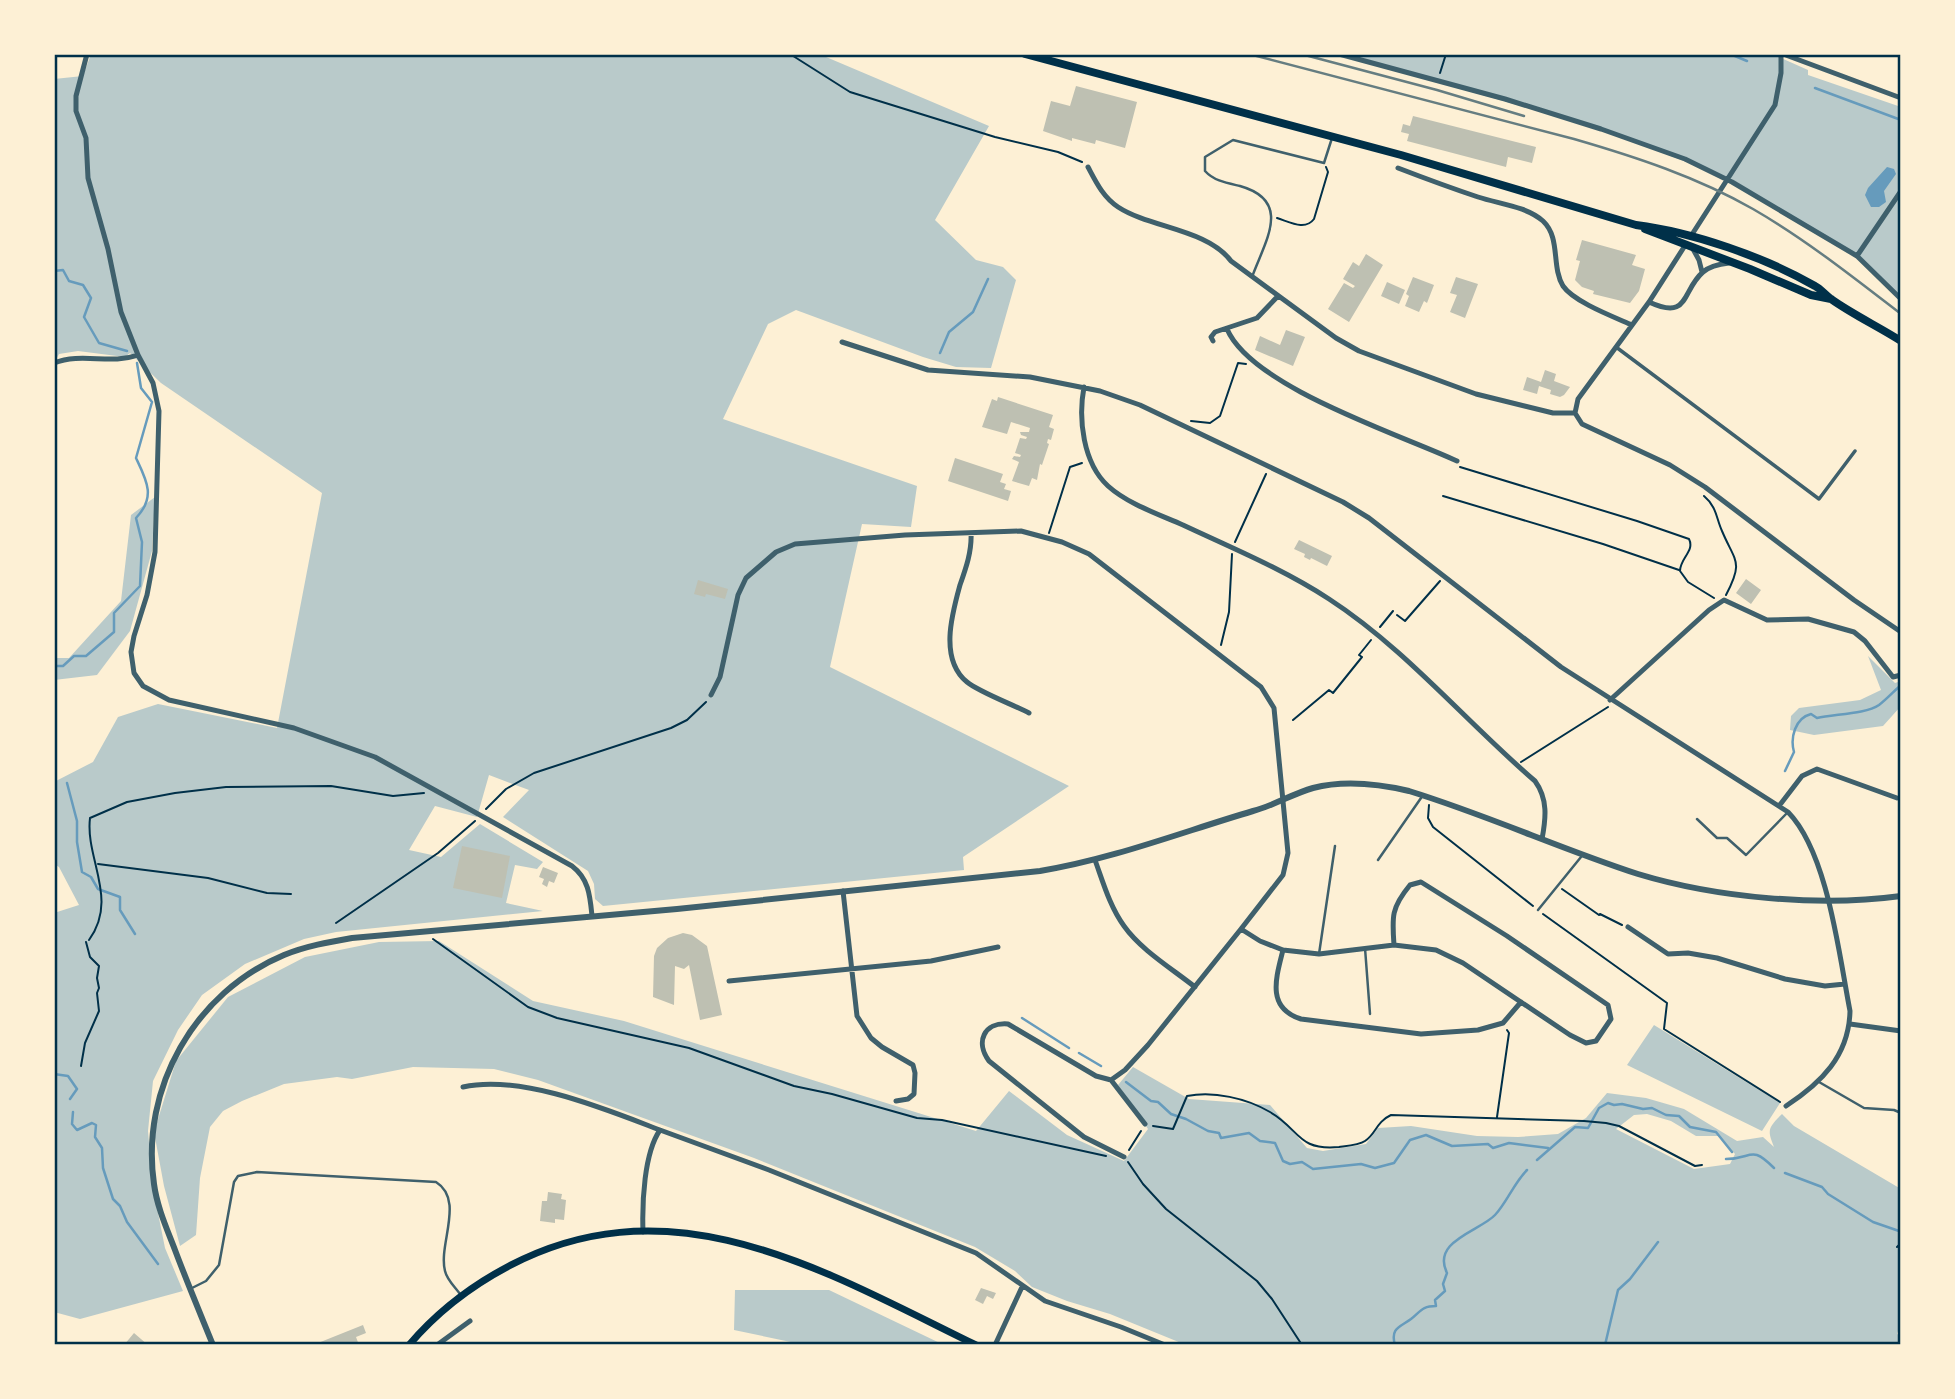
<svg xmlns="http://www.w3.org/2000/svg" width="1955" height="1399" font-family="Bitter,serif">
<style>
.green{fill:#b9caca;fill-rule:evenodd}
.water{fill:#669bbc}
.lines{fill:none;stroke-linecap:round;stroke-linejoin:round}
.stream{stroke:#669bbc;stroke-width:2.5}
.building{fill:#bec0b2}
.path{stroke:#003049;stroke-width:2}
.service{stroke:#3f606c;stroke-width:2.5}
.pedestrian{stroke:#3f606c;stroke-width:3.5}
.minor{stroke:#3f606c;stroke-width:5}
.tertiary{stroke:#3f606c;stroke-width:6}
.secondary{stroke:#003049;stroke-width:7}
.primary{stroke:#003049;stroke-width:8}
.rail{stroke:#657d81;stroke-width:2.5}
.neatline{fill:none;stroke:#003049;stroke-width:2.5}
</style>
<rect width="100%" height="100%" fill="#fdf0d5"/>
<path class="green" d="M91 54H819L989 126 935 220 976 260 1003 267 1016 280 991 368 956 367 923 357 796 310 768 324 723 419 917 486 911 527 862 524 830 667 1069 786 963 857 964 870 603 906 595 899 594 884 588 871 503 817 529 790 489 775 477 817 435 806 409 850 441 857 480 824 543 862 537 869 515 865 506 903 543 911 336 932 304 939 245 964 202 995 178 1030 153 1081 148 1131 153 1188 165 1248 183 1291 80 1319 54 1312V913L79 905 59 867 54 864V782L93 762 118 717 158 704 277 728 322 493 161 383 130 353 125 357 78 351 59 354 54 363V79L83 76Z
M1339 54H1781V58L1808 70V75L1901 107V299L1868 265 1733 180 1601 129Z
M155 497 152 551 130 631 97 675 54 680V658H69L121 601 131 515Z
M1868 656 1895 683 1901 681V706L1883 726 1814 735 1790 730 1791 716 1799 708 1860 700 1881 690Z
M439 941 533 1001 624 1021 976 1131 1009 1091 1067 1135 1124 1161 1148 1129 1118 1085 1133 1067 1189 1099 1270 1105 1307 1148 1323 1151 1366 1144 1378 1128 1411 1126 1477 1136 1518 1137 1558 1134 1586 1118 1607 1093 1646 1098 1684 1109 1737 1141 1763 1137 1774 1147C1767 1130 1768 1128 1782 1114L1794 1126 1901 1189V1322L1897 1334 1901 1336V1345H1186L1110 1314 1067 1301 1032 1287 1015 1271 975 1247 754 1158 538 1080 494 1069 413 1067 352 1079 337 1077 284 1084 242 1101 223 1111 210 1127 200 1178 196 1235 180 1246 164 1186 154 1132 176 1061 228 997 305 957 379 942ZM1647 1114 1671 1121 1696 1136H1718L1735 1154 1730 1164 1694 1169 1616 1129 1634 1115Z
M1654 1025 1780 1103 1762 1131 1627 1065Z
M735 1290H829L944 1345H805L734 1330Z"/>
<path class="water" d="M1887 167 1894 169 1896 174 1884 191 1886 202 1879 207H1871L1865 195 1868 188Z"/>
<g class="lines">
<path class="stream" d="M1730 54 1747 61
M1815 88 1901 120
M54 271 63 270 69 281 83 285 91 298 84 317 99 343 127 351
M940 353 949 332 973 312 988 279
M54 666H63L74 656H86L114 632V613L140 586 142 542 136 518C156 497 147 481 136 458L152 402 141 388 137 363
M1785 771 1794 752C1790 738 1795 718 1811 714L1817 718C1834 714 1866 714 1879 705 1887 699 1894 691 1901 685
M67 783 77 821V842L82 872 91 877 98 889 120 897V910L135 934
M1022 1018 1069 1048
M1079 1053 1101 1066
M54 1074 68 1076 77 1089 70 1099
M1126 1082 1151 1101 1158 1102 1171 1114 1186 1119 1208 1131 1219 1133 1221 1138 1249 1133 1260 1141 1275 1143 1283 1161 1290 1164 1302 1162 1313 1169 1361 1164 1375 1168 1394 1163 1410 1140 1426 1135 1452 1146 1488 1144 1493 1148 1509 1143 1548 1148
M73 1112 72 1124 77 1130 92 1123 96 1125 95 1137 102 1148 103 1168 113 1199 120 1206 127 1222 158 1264
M1726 1159C1753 1159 1750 1144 1774 1168
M1537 1160 1575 1127 1588 1128 1599 1108 1608 1103 1614 1105 1622 1104 1643 1109 1652 1108 1666 1115 1679 1116 1690 1127 1716 1132 1732 1152
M1785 1173 1822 1187 1828 1194 1873 1222 1899 1231
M1395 1345C1390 1328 1400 1327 1411 1319 1421 1311 1422 1306 1436 1306L1435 1300 1445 1291 1443 1284 1447 1273C1431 1241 1480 1231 1495 1215 1507 1202 1514 1183 1527 1170
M1605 1345 1618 1290 1630 1279 1658 1242"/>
</g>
<path class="building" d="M1076 86 1137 102 1125 148 1096 140 1095 144 1072 138V141L1043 131 1051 101 1070 106Z
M1413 116 1536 147 1532 163 1508 157 1506 167 1407 141 1409 134 1401 132 1403 124 1410 126Z
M1582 240 1636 255 1632 265 1645 269 1639 291 1630 303 1593 294 1594 291 1582 287 1575 280 1580 261 1576 260Z
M1366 254 1383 265 1349 322 1328 309 1344 283 1353 288 1355 286 1343 279 1353 262 1359 266Z
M1413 277 1434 285 1427 303 1424 301 1419 312 1405 306 1409 296 1406 294Z
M1456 277 1478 284 1465 318 1450 312 1457 295 1450 293Z
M1387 282 1405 290 1399 304 1381 296Z
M1286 330 1305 337 1293 366 1255 350 1260 336 1280 345Z
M1545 370 1556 374 1554 381 1570 387 1564 395 1560 397 1550 394 1551 390 1539 386 1537 394 1523 390 1527 377 1541 382Z
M998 397 1053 415 1049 427 1054 429 1051 440 1048 439 1047 443 1049 444 1042 465 1040 464 1037 480 1032 478 1029 486 1012 481 1019 462 1012 459 1014 456 1020 457 1021 455 1015 453 1020 438 1026 439 1027 437 1021 435 1020 432H1029L1030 428 1011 422 1007 434 982 427 992 399 997 401Z
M955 458 1003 474 1000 482 1006 484 1004 489 1011 491 1008 501 948 481Z
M1299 540 1332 556 1327 566 1311 558 1310 560 1304 557 1305 554 1294 549Z
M1746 579 1761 590 1751 604 1736 593Z
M698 580 728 589 725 599 706 594 705 597 694 594Z
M462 846 510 856 502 898 453 888Z
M543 867 558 873 554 883 549 881 547 887 542 884 544 879 539 877Z
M683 933 692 935 707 946 722 1015 700 1020 689 965 684 969 675 966 674 1005 653 997 654 956 657 948 668 938Z
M548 1192 562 1194 561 1199 566 1200 564 1220 555 1219V1223L540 1221 542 1201H547Z
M981 1288 996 1293 993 1299 987 1296 983 1304 975 1300Z
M363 1325 366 1333 356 1337 359 1345H313Z
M134 1333 148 1345H124Z"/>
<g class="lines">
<path class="path" d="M790 54 850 92 995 137 1058 152 1082 162
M1440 73 1446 54
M1277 218C1290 222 1305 231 1314 219L1328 172 1326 167
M1191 421 1210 423 1220 416 1238 363 1246 364
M1460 467 1637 521 1689 539C1695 551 1680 558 1680 571L1688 582 1714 598
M1443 496 1603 544 1679 570
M1704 496C1717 507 1716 518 1722 531 1735 562 1744 561 1726 595
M1049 533 1070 467 1082 463
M1235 542 1266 474
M1397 615 1405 621 1440 581
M1380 627 1393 611
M1221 645 1229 612 1232 554
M1293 720 1329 690 1333 693 1362 657 1359 655 1371 640
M1521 762 1608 707
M1429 805 1428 818 1433 827 1533 906
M486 809 506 789 534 773 671 728 687 720 706 702
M98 864 208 878 267 893 291 894
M1562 889 1599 915 1600 914 1622 925
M1543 914 1667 1003 1664 1029 1780 1102
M336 923 438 853 475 821
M433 939 528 1007 557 1018 689 1048 794 1086 832 1094 917 1118 942 1120 1106 1156
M89 940C119 899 85 859 90 818L127 802 175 793 226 787 331 786 393 796 424 793
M81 1066 85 1043 99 1011 97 993 99 988 97 978 99 966 90 957 86 942
M1497 1117 1509 1033 1507 1030
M1153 1126 1173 1129 1187 1096C1214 1091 1246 1098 1270 1112 1300 1129 1297 1151 1339 1147 1346 1146 1359 1145 1365 1141 1376 1134 1376 1122 1391 1115L1584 1121 1606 1123 1619 1126 1695 1166 1702 1165
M1129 1150 1141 1131
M1128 1162 1143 1184 1166 1209 1257 1281 1272 1299 1302 1345
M1897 1247 1901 1243"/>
<path class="service" d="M1252 277C1265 241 1293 201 1240 186 1227 183 1214 181 1205 171V157L1233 140 1324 163 1332 138
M1697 819 1717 838H1727L1746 855 1788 812
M1378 860 1421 798
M1538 910 1581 857
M1365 948 1370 1014
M1319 954 1335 846
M1819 1082 1864 1108 1894 1110 1901 1113
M190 1289 206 1281 219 1265 234 1182 238 1176 257 1172 436 1182C465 1200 438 1244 445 1271 447 1280 455 1287 460 1294"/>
<path class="pedestrian" d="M1616 347 1819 499 1855 451"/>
<path class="minor" d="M87 54 76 96V111L86 138 88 178 108 249 121 312 138 355 153 383 159 411 155 552 147 595 134 636 131 652 134 673 143 686 169 700 294 728 375 757 572 866C589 879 590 896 592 916
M1339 54 1505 99 1601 129 1685 159 1732 182 1857 256 1901 299
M1783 54 1901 98
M1088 167C1096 182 1103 197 1118 207 1150 228 1207 229 1231 261L1336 338 1359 351 1476 394 1553 413H1575
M1398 168C1424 178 1451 188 1478 197 1499 204 1526 206 1543 221 1561 238 1551 266 1563 286 1574 302 1614 317 1632 325
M1691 236 1775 105 1781 73V54
M1693 249 1699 260 1702 272
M1857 256 1901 191
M1649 302C1690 321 1681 291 1703 272 1710 266 1720 264 1729 263
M1227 329C1252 387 1399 434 1457 461
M1213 341 1211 337 1215 332 1257 318 1278 296
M842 342 928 370 1030 377 1100 391 1140 405 1343 502 1369 518 1561 667 1788 812C1828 853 1839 955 1850 1011 1849 1056 1821 1083 1786 1106
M54 363C82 352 110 365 138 355
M1084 387C1078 419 1083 463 1108 486 1128 504 1158 514 1183 525 1232 548 1283 569 1329 599 1406 649 1466 722 1535 781 1548 799 1546 818 1542 839
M1575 413 1578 399 1649 302 1686 244
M1575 413 1582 424 1670 465 1705 487 1854 600 1901 632
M971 533C972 551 966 568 960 585 952 614 939 659 967 682 979 692 1014 705 1029 713
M711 695 720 677 738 595 746 578 776 552 795 544 905 535 1021 531 1062 542 1089 554 1261 687 1274 708 1288 853 1283 875 1241 929 1148 1045 1125 1070 1111 1080 1096 1076 1008 1024C984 1022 975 1042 989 1061L1084 1137 1124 1157
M1610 700 1709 610 1724 600 1767 620 1808 619 1854 632 1865 641 1893 677 1901 675
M1779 806 1802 776 1817 769 1897 798
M1095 860C1103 882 1110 907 1124 926 1141 950 1171 968 1195 987
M843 891 857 1016 871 1038 882 1047 913 1065 915 1073 914 1094 908 1099 896 1101
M1628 927 1668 954 1688 953 1717 958 1785 979 1825 986 1845 984
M1241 929 1260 941 1283 950 1319 954 1394 945 1436 950 1463 963 1570 1035 1586 1043 1596 1041 1611 1019 1608 1005 1507 936 1421 882 1410 885C1391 908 1392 917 1394 945
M1283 950C1276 978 1266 1008 1301 1019L1421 1034 1478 1030 1503 1023 1521 1002
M729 981 931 961 998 947
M1850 1024 1901 1031
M1111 1080 1145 1124
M463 1087C521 1074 605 1109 660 1130
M643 1232C642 1203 644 1153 660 1130L769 1170 976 1253 1045 1301 1121 1327 1165 1345
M437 1345 470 1321
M995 1345 1022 1287"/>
<path class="tertiary" d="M213 1345C200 1313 187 1282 175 1250 167 1229 157 1207 154 1184 140 1088 195 992 284 955 306 946 329 942 352 938L677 909 1040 871C1113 859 1182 832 1253 811 1273 806 1292 794 1313 788 1344 780 1379 784 1409 791 1487 815 1561 849 1638 874 1717 898 1820 907 1901 896"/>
<path class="secondary" d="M409 1345C437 1312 471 1286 509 1266 674 1179 828 1273 976 1345"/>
<path class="primary" d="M1025 54 1401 155 1636 225C1692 232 1765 257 1815 286 1821 289 1825 295 1831 299 1852 314 1879 327 1901 341
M1645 229 1750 269 1811 295 1831 299"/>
<path class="rail" d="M1249 54 1574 139C1636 157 1697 177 1753 209 1805 239 1853 277 1901 314
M1301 54 1437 90 1524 116"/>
</g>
<rect width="1955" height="1399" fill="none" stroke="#fdf0d5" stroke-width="112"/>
<rect x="56" y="56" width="1843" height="1287" class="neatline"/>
</svg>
